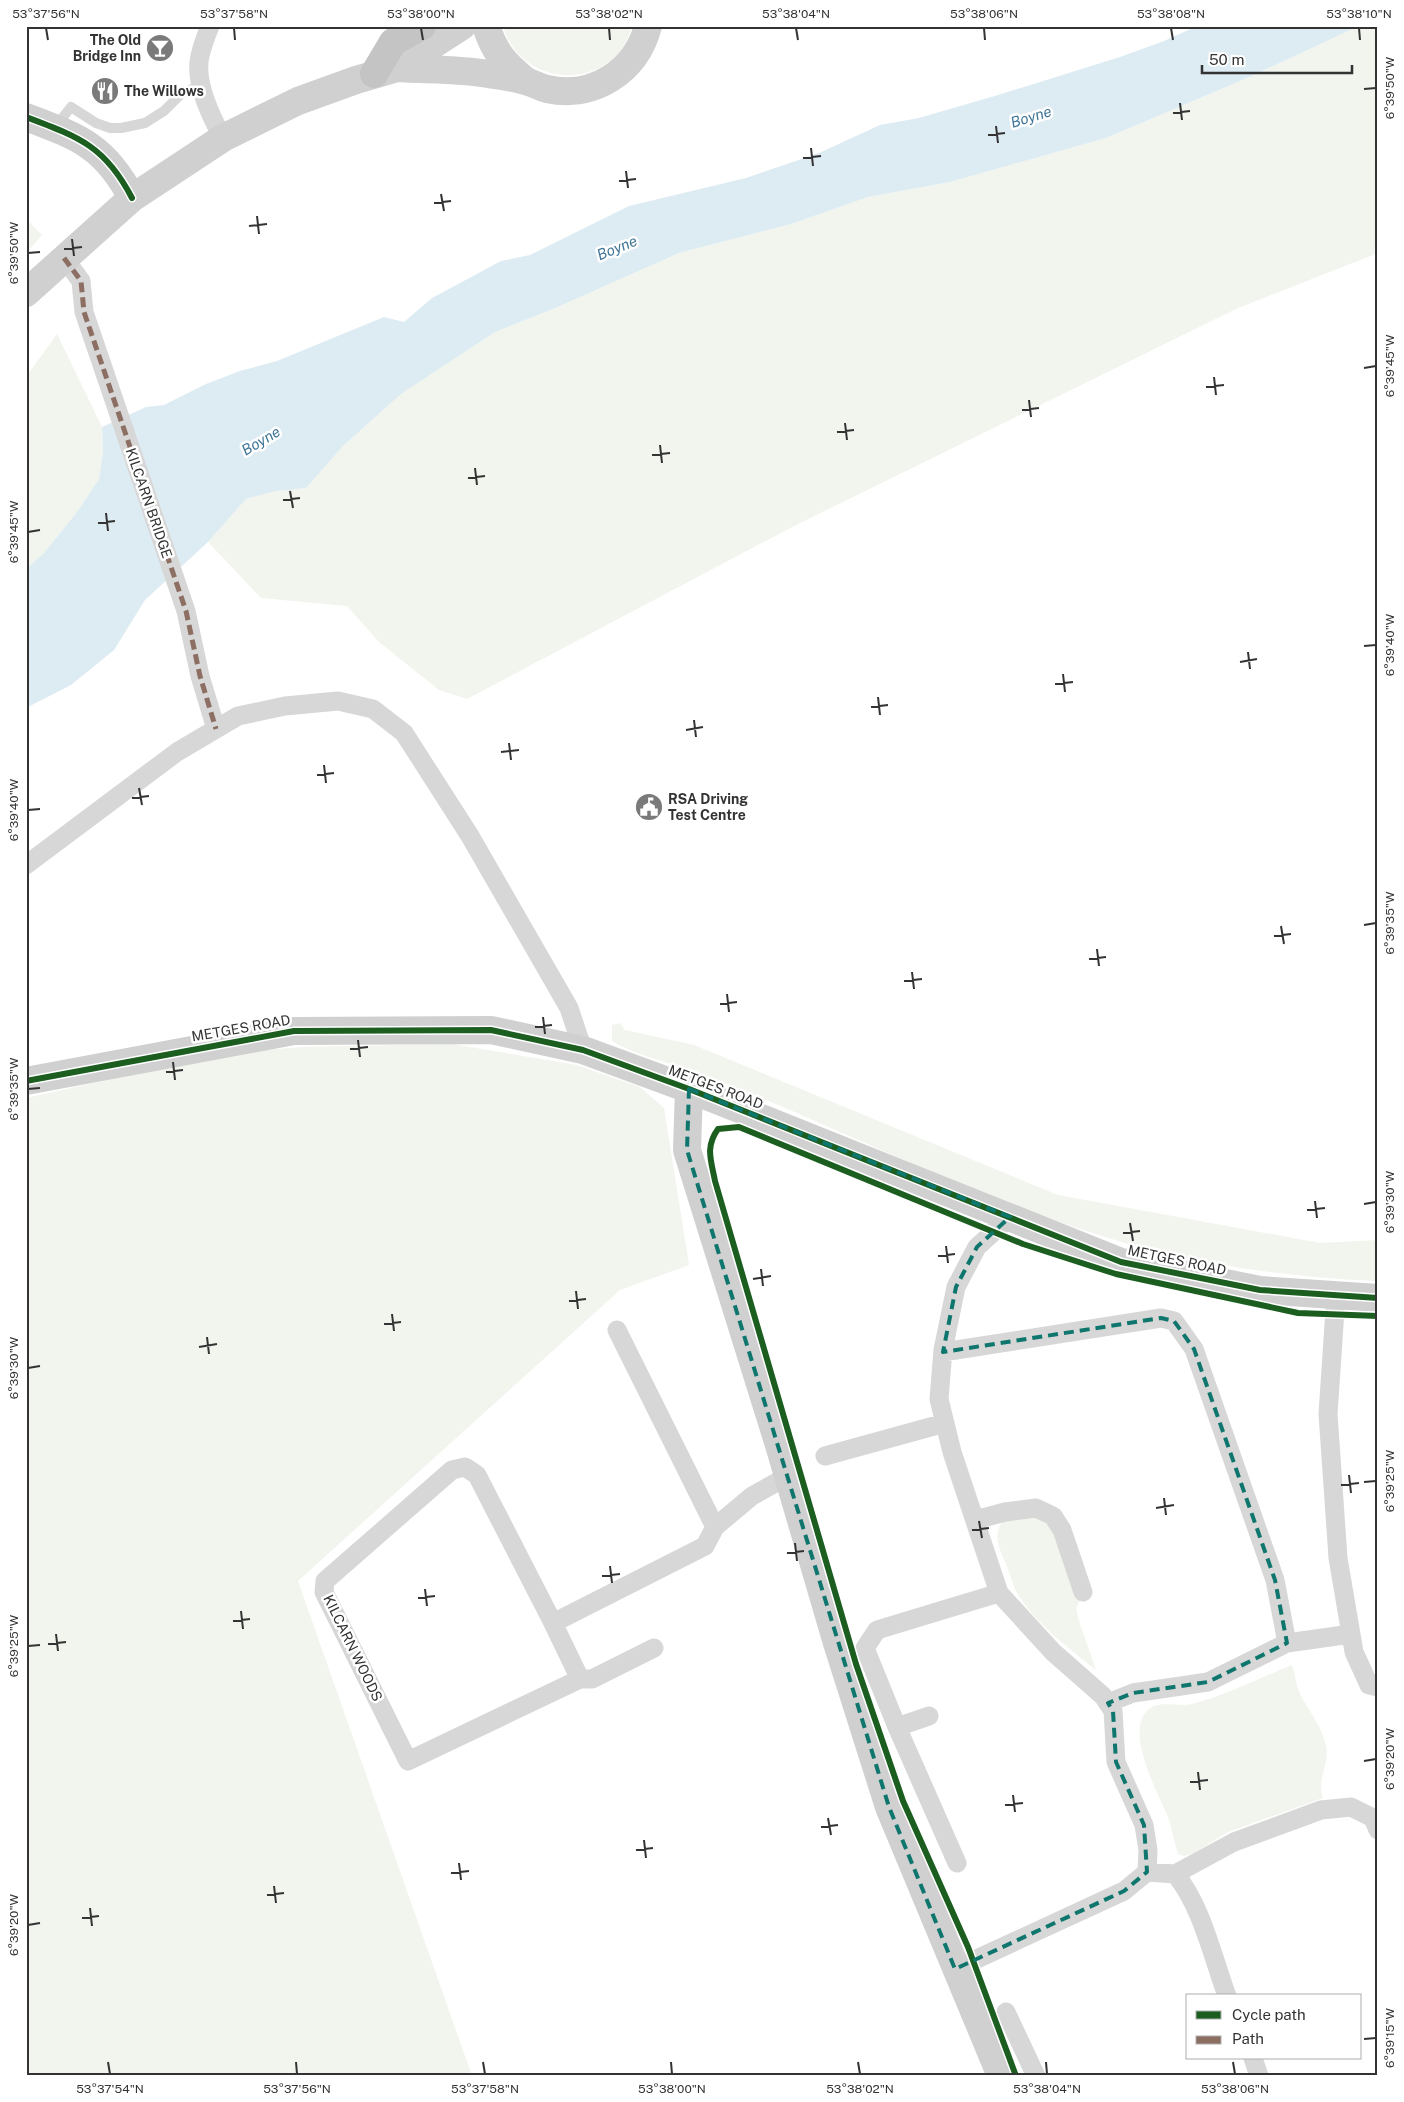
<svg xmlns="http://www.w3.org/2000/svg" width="1404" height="2102" font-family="'Public Sans',sans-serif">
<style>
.green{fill:#f1f5ed}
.water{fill:#ddebf3}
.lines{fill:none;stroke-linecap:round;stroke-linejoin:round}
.lane{stroke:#d7d7d7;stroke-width:10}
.street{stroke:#d7d7d7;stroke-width:19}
.secondary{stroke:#d0d0d0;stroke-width:28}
.highway{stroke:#c4c4c4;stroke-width:28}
.quiet{stroke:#8d6e63;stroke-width:5;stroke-dasharray:10 5;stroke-linecap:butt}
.cycleway-casing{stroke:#fff;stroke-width:9}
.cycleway{stroke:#1b5e20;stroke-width:6}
.marked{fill:none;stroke:#0f766e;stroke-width:4;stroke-dasharray:10 6;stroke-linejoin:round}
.ticks{fill:none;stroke:#333;stroke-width:2}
.labels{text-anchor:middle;stroke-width:5;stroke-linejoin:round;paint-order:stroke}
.poi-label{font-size:14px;font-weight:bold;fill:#333;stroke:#fff;text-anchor:start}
.street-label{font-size:14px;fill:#333;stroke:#fff}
.water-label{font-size:15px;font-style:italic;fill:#3f7597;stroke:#fff}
.neatline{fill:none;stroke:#333;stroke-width:2}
.ticks-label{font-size:12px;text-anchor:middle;fill:#333}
</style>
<rect width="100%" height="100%" fill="#fff"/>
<path class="green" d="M503 26H632C616 92 521 91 503 26Z
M1359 26H1378V253L1238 308 794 526 467 699 439 690 379 642 347 606 261 598 208 542 246 499 276 491 306 488 344 445 401 394 495 332 553 309 679 253 791 224 868 197 950 182 1106 138 1245 79Z
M26 219 42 235 26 253Z
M57 334 102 427 103 452 99 479 77 512 44 553 26 569V377Z
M620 1023 625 1030 694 1045 1058 1195 1320 1243 1378 1240V1281C1288 1278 1188 1263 1102 1236 981 1199 868 1142 752 1094 729 1085 706 1076 684 1068 659 1060 634 1054 612 1041V1025Z
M452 1044 577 1065 640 1087 664 1108 689 1265 620 1290 298 1581 472 2076H26V1098L152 1070 255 1051 302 1047Z
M1038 1515 1051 1524 1080 1600 1076 1608 1079 1621 1096 1670C1068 1647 1034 1623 1016 1591 1012 1582 1009 1571 1005 1562 999 1548 993 1535 1002 1522Z
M1292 1665C1295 1674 1296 1685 1300 1694 1309 1712 1322 1726 1326 1746 1330 1764 1316 1780 1323 1798L1228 1832 1194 1853 1184 1856 1178 1854C1174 1842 1172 1829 1168 1817 1158 1793 1124 1732 1148 1710 1158 1700 1179 1707 1192 1704 1227 1695 1259 1678 1292 1665Z"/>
<path class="water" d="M1197 26H1359L1245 79 1106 138 950 182 868 197 791 224 679 253 553 309 495 332 401 394 344 445 306 488 276 491 246 499 208 542 145 600 114 650 71 685 26 708V569L44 553 77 512 99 479 103 452 102 427 146 407 164 405 206 384 240 371 277 361 384 317 404 322 432 298 501 261 530 255 629 206 746 178 819 153 880 125 919 118 998 95 1120 57 1164 41Z"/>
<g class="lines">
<path class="lane" d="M56 126 71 107 96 123 110 128H121L145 123 164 111 181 94 201 85"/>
<path class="street" d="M210 26C206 36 202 46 200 56 194 81 211 117 223 138
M64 258 81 281 84 312 186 611 200 676 216 729
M26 865 177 752 238 716 285 706 338 701 373 709 404 733 470 836 569 1008 583 1050
M1336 1295 1328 1414 1338 1558 1354 1652 1369 1685 1378 1687
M617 1330 715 1527 752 1496 788 1476
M943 1352 1161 1318 1174 1321 1194 1349 1275 1580 1287 1643
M825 1456 945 1423
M975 1520 1005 1512 1036 1508 1053 1516 1062 1530 1083 1592
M999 1593 952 1452 939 1399 943 1350 956 1287 977 1247 1010 1217
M553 1623 580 1679 408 1761 324 1592 325 1581 452 1470 465 1467 477 1475 553 1623 705 1546 715 1527
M580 1679H592L654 1648
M1108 1703 1133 1693 1208 1682 1287 1643 1351 1634
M897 1727 929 1716
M1147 1872 1175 1874 1234 1842 1321 1810 1351 1807 1373 1818 1378 1830
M1175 1874C1201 1904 1213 1958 1227 1996
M955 1969 1124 1891 1147 1872 1148 1850 1144 1825 1116 1762 1113 1711 1103 1696 1053 1652 999 1593 877 1630 865 1648 897 1727 957 1863
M1006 2012 1036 2076
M1253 2058 1259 2076"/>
<path class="secondary" d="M486 26C495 53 504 63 526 81
M397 68C427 70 458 69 488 74 500 76 513 77 525 81 533 83 539 87 547 89 593 99 636 72 648 26
M26 117C79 137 105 146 132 198
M26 293 132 198 223 138 298 101 356 80 397 68 462 26
M26 1081 294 1031 491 1030 583 1050 689 1089 1121 1262 1260 1290 1378 1298
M689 1089 687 1150 779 1445 837 1643 889 1807 1001 2076"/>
<path class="highway" d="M374 74 393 42 422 26"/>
<path class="quiet" d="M64 258 81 281 84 312 186 611 200 676 216 729"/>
<defs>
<path id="cycleway" d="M26 117C79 137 105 146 132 198
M26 1081 294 1031 491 1030 583 1050 689 1089 1121 1262 1260 1290 1378 1298
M1016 2076 968 1947 903 1801 856 1664 715 1181C711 1160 705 1147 718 1129L739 1127 1023 1244 1116 1274 1298 1313 1378 1316"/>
</defs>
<use href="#cycleway" class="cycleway-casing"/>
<use href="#cycleway" class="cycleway"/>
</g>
<path class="marked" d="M689 1089 1010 1217 977 1247 956 1287 943 1352 1161 1318 1174 1321 1194 1349 1275 1580 1287 1643 1208 1682 1133 1693 1108 1703 1113 1711 1116 1762 1144 1825 1147 1872 1124 1891 955 1969 889 1807 687 1150Z"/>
<path class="ticks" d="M46 28 48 40M234 28 235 40M421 28 423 40M609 28 610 40M796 28 798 40M984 28 985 40M1171 28 1173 40M1359 28 1360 40M1364 89 1376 88M1180 103 1182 120M1173 113 1190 111M996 126 998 143M988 135 1005 133M811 148 813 166M803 158 821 156M626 171 628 188M619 181 636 179M441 194 444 211M434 203 451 201M257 216 259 234M249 226 267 224M72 239 74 256M64 249 82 247M28 253 40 252M1364 368 1376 366M1214 377 1216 395M1206 387 1224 385M1029 400 1031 417M1022 410 1039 408M845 423 847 440M837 432 854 430M660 445 662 463M652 455 670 453M475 468 477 485M468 478 485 476M290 491 293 508M283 500 300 498M106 513 108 531M98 523 115 521M28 532 40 530M1364 646 1376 645M1248 652 1250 669M1240 662 1257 659M1063 674 1065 692M1055 684 1073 682M878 697 880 715M871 707 888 705M694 720 696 737M686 730 703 727M509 743 511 760M501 752 519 750M324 765 326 783M317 775 334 773M139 788 142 805M132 798 149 796M28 810 40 809M1364 925 1376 923M1281 926 1284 944M1274 936 1291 934M1097 949 1099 966M1089 959 1106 957M912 972 914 989M904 981 922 979M727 994 729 1012M720 1004 737 1002M543 1017 545 1034M535 1027 552 1025M358 1040 360 1057M350 1049 368 1047M173 1062 175 1080M166 1072 183 1070M28 1089 40 1088M1315 1201 1317 1218M1364 1204 1376 1202M1307 1210 1325 1208M1130 1223 1133 1241M1123 1233 1140 1231M946 1246 948 1263M938 1256 955 1254M761 1269 763 1286M753 1279 771 1276M576 1291 578 1309M569 1301 586 1299M392 1314 394 1331M384 1324 401 1322M207 1337 209 1354M199 1347 217 1344M28 1368 40 1366M1349 1475 1351 1493M1364 1482 1376 1481M1341 1485 1359 1483M1164 1498 1166 1515M1156 1508 1174 1505M979 1521 982 1538M972 1530 989 1528M795 1543 797 1561M787 1553 804 1551M610 1566 612 1583M602 1576 620 1574M425 1589 427 1606M418 1598 435 1596M241 1611 243 1629M233 1621 250 1619M56 1634 58 1651M48 1644 66 1642M28 1646 40 1645M1364 1761 1376 1759M1198 1772 1200 1790M1190 1782 1208 1780M1013 1795 1015 1812M1005 1805 1023 1803M828 1818 831 1835M821 1827 838 1825M644 1840 646 1858M636 1850 653 1848M459 1863 461 1880M451 1873 469 1871M274 1886 276 1903M267 1895 284 1893M90 1908 92 1926M82 1918 99 1916M28 1925 40 1923M1364 2039 1376 2038M108 2062 110 2074M296 2062 297 2074M483 2062 485 2074M671 2062 672 2074M858 2062 860 2074M1046 2062 1047 2074M1233 2062 1235 2074"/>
<defs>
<symbol id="bar-disc" viewBox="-11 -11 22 22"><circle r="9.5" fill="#7a7a7a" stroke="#fff"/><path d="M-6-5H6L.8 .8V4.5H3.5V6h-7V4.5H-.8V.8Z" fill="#fff"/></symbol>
<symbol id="restaurant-disc" viewBox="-11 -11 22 22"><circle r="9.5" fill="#7a7a7a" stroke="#fff"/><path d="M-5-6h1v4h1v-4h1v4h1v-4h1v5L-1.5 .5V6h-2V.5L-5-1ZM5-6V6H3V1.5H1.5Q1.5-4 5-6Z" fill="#fff"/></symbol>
<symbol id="civic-disc" viewBox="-11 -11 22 22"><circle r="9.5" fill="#7a7a7a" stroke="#fff"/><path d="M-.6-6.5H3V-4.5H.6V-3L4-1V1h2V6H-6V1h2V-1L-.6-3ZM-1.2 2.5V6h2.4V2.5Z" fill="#fff"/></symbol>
</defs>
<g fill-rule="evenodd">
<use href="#bar-disc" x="144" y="32" width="32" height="32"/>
<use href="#restaurant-disc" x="89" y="75" width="32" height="32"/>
<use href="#civic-disc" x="633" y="791" width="32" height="32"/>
</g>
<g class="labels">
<g class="poi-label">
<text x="141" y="45" text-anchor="end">The Old<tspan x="141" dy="16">Bridge Inn</tspan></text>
<text x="124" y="96">The Willows</text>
<text x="668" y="804">RSA Driving<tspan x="668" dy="16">Test Centre</tspan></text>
</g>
<g class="street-label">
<text transform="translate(149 503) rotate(71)" y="5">KILCARN BRIDGE</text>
<text transform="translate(241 1028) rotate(-10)" y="5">METGES ROAD</text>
<text transform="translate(716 1087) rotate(21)" y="5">METGES ROAD</text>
<text transform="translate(1177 1260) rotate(12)" y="5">METGES ROAD</text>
<text transform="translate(353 1648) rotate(64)" y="5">KILCARN WOODS</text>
</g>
<g class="water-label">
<text transform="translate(1031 117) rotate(-17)" y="5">Boyne</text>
<text transform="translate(617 248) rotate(-22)" y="5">Boyne</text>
<text transform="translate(261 441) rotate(-31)" y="5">Boyne</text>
</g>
</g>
<rect width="1404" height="2102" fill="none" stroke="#ffffff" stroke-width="55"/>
<rect x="1186" y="1994" width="175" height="65" fill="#ffffff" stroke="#adadad"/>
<rect x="1196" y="2011" width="25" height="8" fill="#1b5e20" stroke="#adadad"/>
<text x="1232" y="2020" font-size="15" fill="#333333">Cycle path</text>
<rect x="1196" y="2036" width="25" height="8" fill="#8d6e63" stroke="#adadad"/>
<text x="1232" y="2044" font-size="15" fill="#333333">Path</text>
<path d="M1202 65v8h150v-8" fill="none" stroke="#333333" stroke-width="2.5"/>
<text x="1209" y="65" font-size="15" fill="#333333" stroke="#ffffff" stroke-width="4" paint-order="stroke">50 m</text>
<rect x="28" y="28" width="1348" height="2046" class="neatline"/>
<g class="ticks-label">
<text x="46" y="18">53°37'56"N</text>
<text x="234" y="18">53°37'58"N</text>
<text x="421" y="18">53°38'00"N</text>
<text x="609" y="18">53°38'02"N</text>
<text x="796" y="18">53°38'04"N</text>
<text x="984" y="18">53°38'06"N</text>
<text x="1171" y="18">53°38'08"N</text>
<text x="1359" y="18">53°38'10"N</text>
<text transform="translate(1390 88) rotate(-90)" y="4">6°39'50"W</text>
<text transform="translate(14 253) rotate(-90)" y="4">6°39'50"W</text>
<text transform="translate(1390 366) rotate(-90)" y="4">6°39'45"W</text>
<text transform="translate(14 532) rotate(-90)" y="4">6°39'45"W</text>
<text transform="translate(1390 645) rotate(-90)" y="4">6°39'40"W</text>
<text transform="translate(14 810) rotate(-90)" y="4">6°39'40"W</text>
<text transform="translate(1390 923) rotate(-90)" y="4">6°39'35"W</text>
<text transform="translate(14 1089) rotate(-90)" y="4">6°39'35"W</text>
<text transform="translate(1390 1202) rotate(-90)" y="4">6°39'30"W</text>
<text transform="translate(14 1368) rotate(-90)" y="4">6°39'30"W</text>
<text transform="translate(1390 1481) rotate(-90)" y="4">6°39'25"W</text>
<text transform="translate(14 1646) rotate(-90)" y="4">6°39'25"W</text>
<text transform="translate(1390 1759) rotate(-90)" y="4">6°39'20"W</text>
<text transform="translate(14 1925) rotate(-90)" y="4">6°39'20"W</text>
<text transform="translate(1390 2038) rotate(-90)" y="4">6°39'15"W</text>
<text x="110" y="2093">53°37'54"N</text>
<text x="297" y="2093">53°37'56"N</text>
<text x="485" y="2093">53°37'58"N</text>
<text x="672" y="2093">53°38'00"N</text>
<text x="860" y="2093">53°38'02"N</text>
<text x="1047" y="2093">53°38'04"N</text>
<text x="1235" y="2093">53°38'06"N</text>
</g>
</svg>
